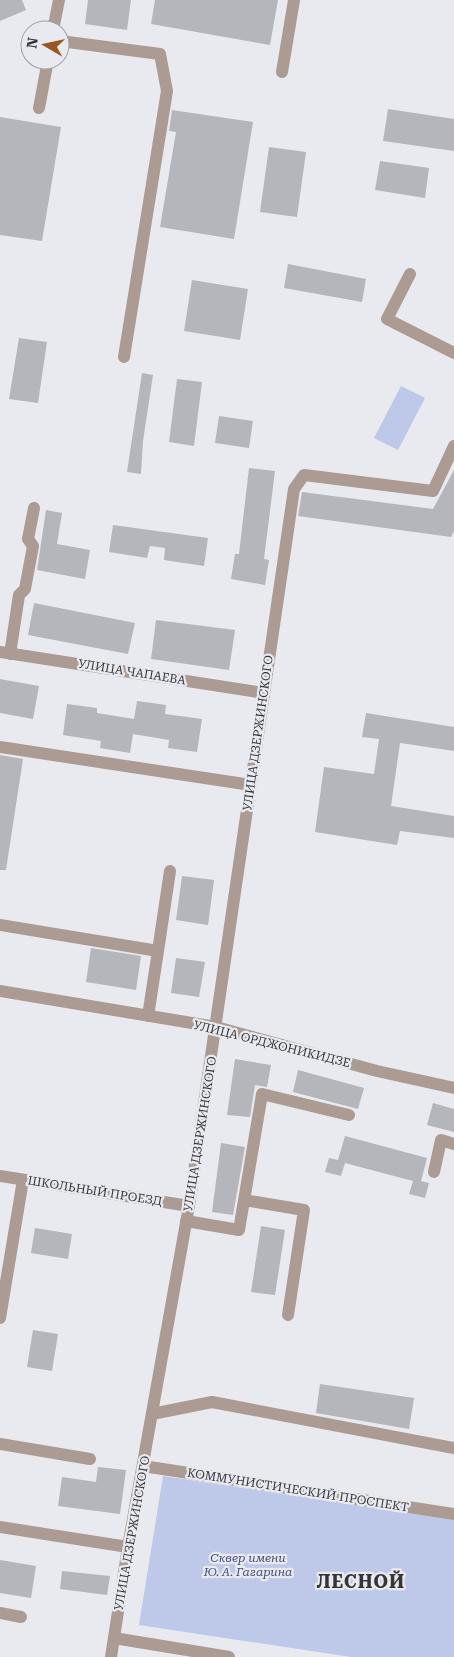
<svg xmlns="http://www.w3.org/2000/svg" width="454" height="1657" font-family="'Roboto Serif',serif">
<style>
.green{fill:#bec8e9}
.building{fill:#b4b6bc}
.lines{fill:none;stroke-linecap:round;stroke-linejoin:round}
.minor{stroke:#ab9b92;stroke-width:12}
.labels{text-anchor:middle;stroke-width:4.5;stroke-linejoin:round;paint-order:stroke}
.street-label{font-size:12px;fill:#353538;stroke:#e8eaf0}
.park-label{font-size:12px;font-style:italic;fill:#414d7d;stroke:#e8eaf0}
.district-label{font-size:18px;font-weight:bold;letter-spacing:1px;fill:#353538;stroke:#e8eaf0}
</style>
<rect width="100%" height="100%" fill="#e8eaf0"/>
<path class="green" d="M401 386 425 398 398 450 374 438Z
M163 1476 454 1520V1657H351L139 1625Z"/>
<path class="building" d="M0 0H22L26 10 0 21Z
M88 0H131L127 30 85 24Z
M155 0H278L270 45 151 24Z
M388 109 454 119V151L383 141Z
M172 110 253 122 234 239 160 227 176 132 169 131Z
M0 117 61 127 42 241 0 235Z
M269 147 306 152 297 217 260 212Z
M380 161 429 168 425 198 375 190Z
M288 264 366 279 362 302 284 288Z
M192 280 248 289 240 340 184 331Z
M19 338 47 342 38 403 9 399Z
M142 373 153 375 143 441 141 474 127 472Z
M177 379 202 382 194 446 169 442Z
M219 416 253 421 249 448 215 443Z
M249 468 275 471 264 559 269 560 265 585 231 579 235 554H239Z
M454 470V531L451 537 298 516 302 492 433 509Z
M46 510 62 513 57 544 90 550 85 579 37 570Z
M113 525 208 538 204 566 164 560 165 548 150 546 147 558 109 552Z
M34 603 135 623 128 654 28 635Z
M156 620 235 630 229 670 151 659Z
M0 679 39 686 33 719 0 713Z
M137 701 166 705 165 714 202 719 197 752 168 748 169 740 133 734 130 753 100 748 101 741 63 735 67 704 97 708V713L134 719Z
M366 713 454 727V751L400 743 391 806 454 816V838L400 831 397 845 315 832 324 767 374 774 379 739 362 737Z
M0 755 23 759 6 870H0Z
M182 876 214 880 208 925 176 920Z
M91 948 141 956 136 990 86 982Z
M176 958 205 962 199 997 171 993Z
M235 1059 271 1065 267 1087 255 1085 250 1117 227 1115Z
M298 1070 364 1088 358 1109 293 1092Z
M433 1103 454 1109V1132L427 1125Z
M345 1136 427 1158 421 1181 429 1183 425 1198 409 1194 413 1181 345 1163 341 1176 325 1172 329 1158 338 1160Z
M221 1143 245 1147 233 1215 212 1212Z
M261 1226 285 1230 275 1295 251 1292Z
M35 1228 72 1234 68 1259 31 1253Z
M33 1330 58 1334 52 1371 27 1367Z
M320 1384 414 1398 409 1429 316 1413Z
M98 1467 126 1470 120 1514 58 1506 62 1477 96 1482Z
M0 1560 36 1566 31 1598 0 1593Z
M62 1571 110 1576 107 1595 60 1589Z"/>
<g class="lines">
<path class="minor" d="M53 30 59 0
M60 41 160 54 167 91 124 357
M282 72 294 0
M39 108 48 60
M410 274 387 319 454 353
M0 652 264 693
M10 654 19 595 25 589 33 546 28 539 34 508
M0 747 251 785
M0 925 158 951 170 871
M0 991 216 1027 377 1071 454 1088
M148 1016 158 951
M434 1172 441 1140 454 1144
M0 1176 189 1206
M244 1200 304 1210 288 1315
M186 1221 239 1230 262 1094 349 1115
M0 1318 23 1180
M152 1414 212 1402 454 1448
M0 1444 90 1459
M143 1466 454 1514
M0 1527 128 1547
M0 1613 21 1617
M114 1638 229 1657
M111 1657 128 1547 189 1206 294 489 304 475 433 491 454 446"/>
</g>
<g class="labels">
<g class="street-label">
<text transform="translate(132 672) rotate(9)" y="4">УЛИЦА ЧАПАЕВА</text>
<text transform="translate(258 733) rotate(-82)" y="4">УЛИЦА ДЗЕРЖИНСКОГО</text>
<text transform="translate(272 1044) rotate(14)" y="4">УЛИЦА ОРДЖОНИКИДЗЕ</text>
<text transform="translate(200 1134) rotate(-81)" y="4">УЛИЦА ДЗЕРЖИНСКОГО</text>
<text transform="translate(95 1191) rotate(9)" y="4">ШКОЛЬНЫЙ ПРОЕЗД</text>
<text transform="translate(298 1490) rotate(9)" y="4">КОММУНИСТИЧЕСКИЙ ПРОСПЕКТ</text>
<text transform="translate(132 1533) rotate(-80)" y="4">УЛИЦА ДЗЕРЖИНСКОГО</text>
</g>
<g class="park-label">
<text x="248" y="1562">Сквер имени<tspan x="248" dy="14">Ю. А. Гагарина</tspan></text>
</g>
<g class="district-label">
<text x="361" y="1588">ЛЕСНОЙ</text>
</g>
</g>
<g transform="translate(45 45) rotate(279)"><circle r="24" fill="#e8eaf0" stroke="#a0a2a6"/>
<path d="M0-4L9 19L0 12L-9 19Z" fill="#985723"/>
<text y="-8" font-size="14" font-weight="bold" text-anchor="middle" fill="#353538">N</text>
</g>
</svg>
